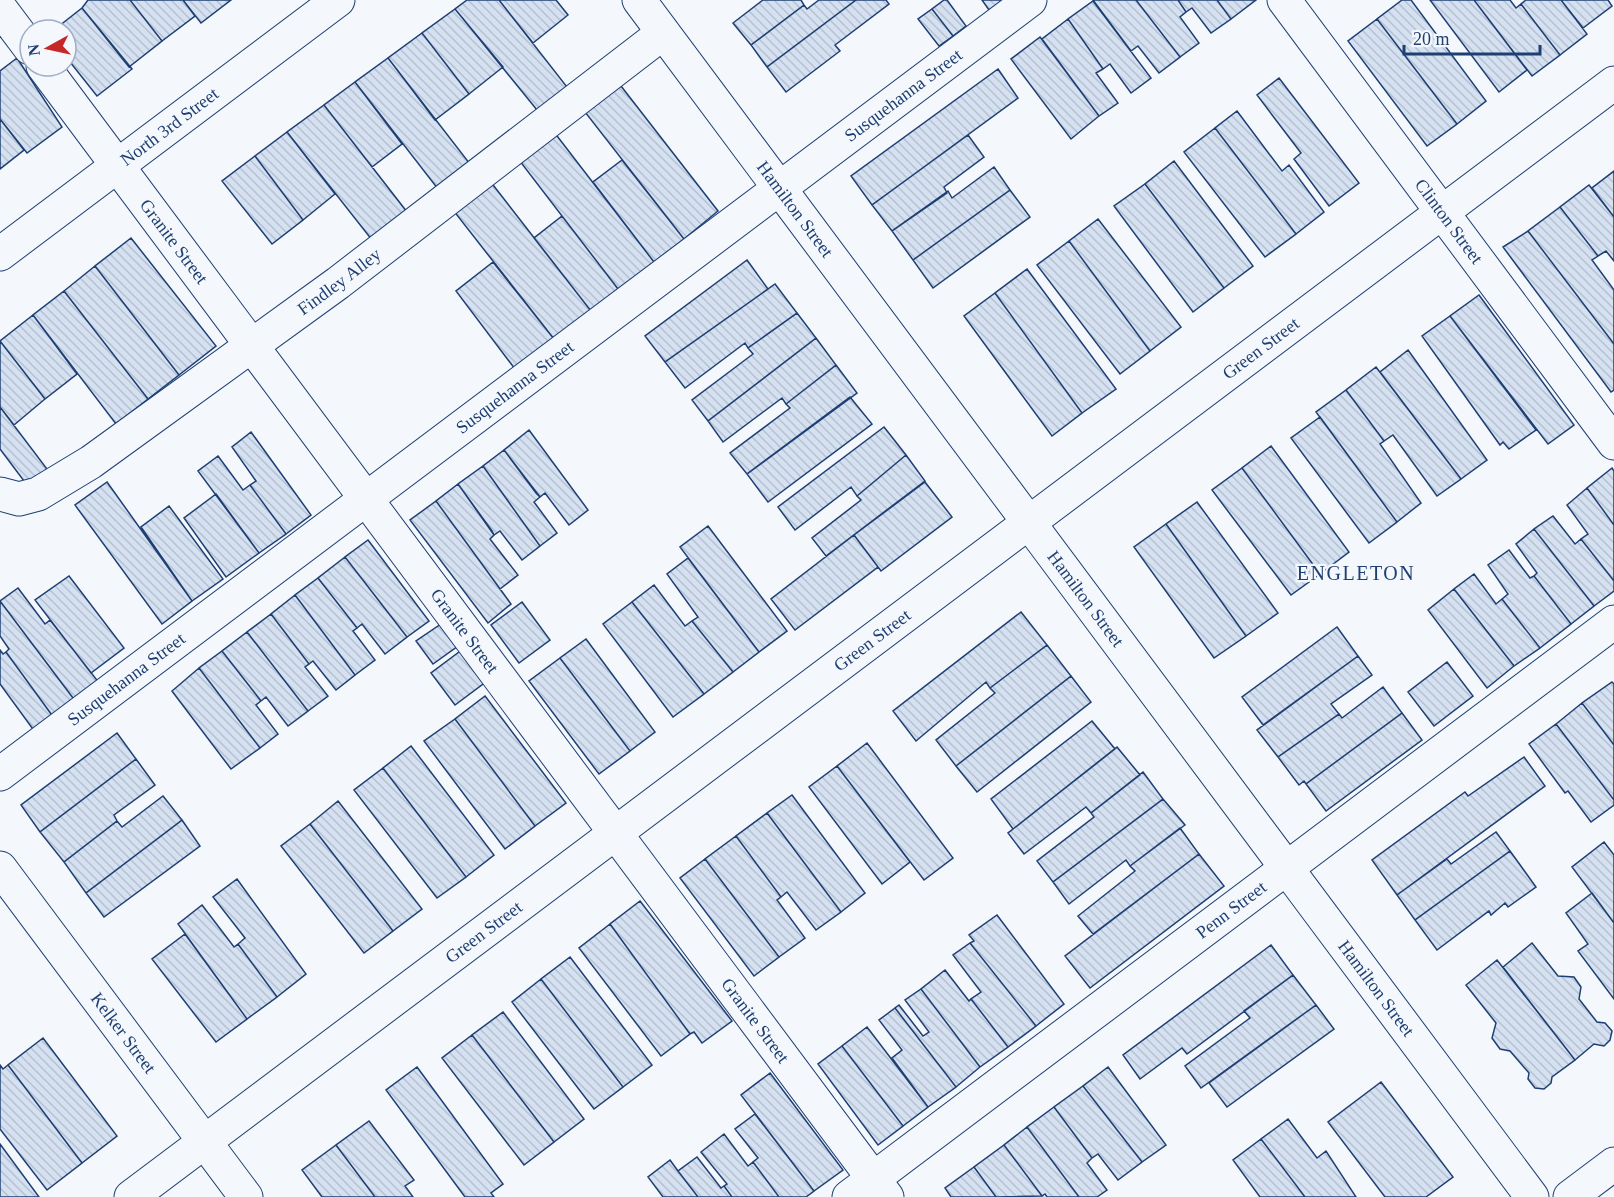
<svg xmlns="http://www.w3.org/2000/svg" width="1614" height="1197" font-family="Georgia,serif">
<style>
.building{fill:url(#building-back-hatch);stroke:#1d3f73;stroke-width:1.5}
.lines{fill:none;stroke-linecap:round;stroke-linejoin:round}
.minor-casing{stroke:#1d3f73;stroke-width:35}
.major-casing{stroke:#1d3f73;stroke-width:35}
.minor{stroke:#f4f7fb;stroke-width:33}
.major{stroke:#f4f7fb;stroke-width:33}
.labels{text-anchor:middle;stroke-width:4.5;stroke-linejoin:round;paint-order:stroke}
.street-label{font-size:18px;fill:#1d3f73;stroke:#f4f7fb}
.neighbourhood-label{font-size:20px;letter-spacing:1.5px;fill:#1d3f73;stroke:#f4f7fb}
</style>
<defs>
<pattern id="building-back-hatch" width="6" height="6" patternUnits="userSpaceOnUse" patternTransform="scale(1.5)"><rect width="6" height="6" fill="#d5e0f0"/><path d="M-1 5l2 2M0 0l6 6M5-1l2 2" fill="none" stroke="#b6c1d1"/></pattern>
</defs>
<rect width="100%" height="100%" fill="#f4f7fb"/>
<path class="building" d="M88 0H130L162 41 129 67 82 8Z
M130 0H183L195 16 162 41Z
M183 0H231L201 23Z
M467 0H499L567 87 537 110 455 9Z
M499 0H556L568 15 533 43Z
M763 0H801L804 5 751 45 733 23Z
M819 0H856L767 67 751 45 804 5 807 9Z
M856 0H886L889 4 835 45 840 51 786 92 767 67Z
M944 0H947L966 26 953 36 932 9Z
M982 0H1003L989 10Z
M1136 0 1180 57 1159 73 1138 46 1131 51 1093 0Z
M1136 0H1178L1186 12 1180 17 1199 43 1180 57Z
M1178 0H1217L1231 19 1211 33 1192 8 1186 12Z
M1217 0H1256L1231 19Z
M1402 0H1411L1486 101 1457 124 1377 19Z
M1430 0H1474L1527 70 1499 92Z
M1474 0H1510L1516 8 1521 4 1560 55 1532 76Z
M1526 0H1561L1587 34 1560 55 1521 4Z
M1561 0H1608L1612 6 1583 28Z
M1093 1 1151 78 1131 93 1110 64 1103 69 1068 19Z
M82 8 132 69 97 96 66 57V30H54Z
M455 9 503 67 469 94 422 33Z
M932 9 953 36 939 46 918 19Z
M1068 19 1103 69 1096 73 1118 103 1099 116 1042 39Z
M1377 19 1457 124 1427 146 1348 41Z
M422 33 469 94 435 120 388 58Z
M1040 37 1099 116 1071 139 1011 59Z
M17 58 62 127 27 153 0 119V71Z
M388 58 470 164 438 189 355 82Z
M998 69 1018 98 872 205 851 176Z
M1279 78 1359 183 1329 206 1294 159 1301 153 1257 95Z
M355 82 402 144 372 167 324 105Z
M621 86 718 211 684 239 585 112Z
M324 105 407 212 372 240 287 132Z
M1237 111 1282 171 1289 165 1324 212 1296 234 1215 128Z
M0 119 24 150 0 169Z
M1215 128 1296 234 1265 257 1184 152Z
M287 132 335 194 303 220 255 156Z
M554 132 654 262 618 289 519 160Z
M968 135 984 157 944 187 947 193 892 231 872 205Z
M255 156 303 220 272 244 222 181Z
M622 160 684 239 654 262 593 182Z
M1174 161 1253 266 1224 288 1145 184Z
M994 167 1010 190 913 260 892 231 948 191 952 198Z
M1614 171V217L1592 188Z
M490 181 591 311 554 339 453 210Z
M1145 184 1224 288 1193 312 1114 206Z
M1589 185 1614 217V261L1606 251 1598 256 1560 207Z
M1010 190 1030 217 933 288 913 260Z
M1560 207 1598 256 1592 260 1614 290V344L1528 231Z
M562 216 618 289 591 311 534 238Z
M1098 219 1181 327 1150 351 1069 241Z
M1528 231 1614 344V390L1611 392 1503 247Z
M131 238 216 346 179 375 95 266Z
M1069 241 1150 351 1120 374 1037 265Z
M747 260 768 289 665 362 645 336Z
M493 262 554 339 515 369 456 291Z
M95 266 179 375 148 399 64 291Z
M1027 269 1116 389 1082 413 995 293Z
M775 284 797 313 748 348 745 343 685 388 665 362Z
M64 291 148 399 116 424 33 315Z
M995 293 1082 413 1052 436 964 316Z
M1479 295 1574 425 1548 444 1450 316Z
M797 313 816 338 708 421 692 400 753 354 748 348Z
M33 315 77 374 45 399 0 341Z
M1450 316 1536 430 1509 449 1503 442 1500 445 1422 336Z
M816 338 836 365 786 404 782 398 723 442 708 421Z
M0 341 45 399 14 425 0 407Z
M1408 350 1487 460 1461 479 1380 372Z
M836 365 857 393 747 474 730 453 790 408 786 404Z
M1376 367 1461 479 1437 496 1393 435 1384 441 1346 390Z
M1346 390 1384 441 1380 444 1421 503 1397 522 1316 412Z
M850 397 872 424 768 502 747 474Z
M0 407 47 469 27 485 0 449Z
M1320 417 1397 522 1369 543 1291 438Z
M884 427 906 455 857 496 851 487 795 530 778 507Z
M529 430 588 510 569 525 545 493 540 497 536 493 504 450Z
M251 432 311 515 286 534 250 485 256 481 232 447Z
M1271 446 1349 552 1320 574 1242 468Z
M504 450 540 497 534 502 557 533 540 546 483 466Z
M906 455 925 481 826 556 812 538 861 500 857 496Z
M218 456 243 490 250 485 286 534 259 553 198 471Z
M483 466 540 546 522 560 500 531 494 535 458 484Z
M1242 468 1320 574 1291 595 1212 490Z
M1612 468 1614 471V525L1587 488Z
M107 482 192 601 162 624 75 505Z
M925 482 952 517 881 571 854 535Z
M458 484 492 531 494 535 490 539 518 575 500 589 436 501Z
M1587 488 1614 525V581L1581 539 1588 534 1567 505Z
M216 494 259 553 226 577 184 518Z
M436 501 511 604 488 623 410 520Z
M1197 502 1278 613 1246 636 1166 524Z
M169 506 223 579 192 601 141 527Z
M1553 516 1575 544 1581 539 1614 581V591L1594 606 1534 529Z
M1166 524 1246 636 1214 658 1134 547Z
M708 526 787 631 759 652 680 547Z
M1534 529 1594 606 1571 624 1534 576 1537 573 1516 544Z
M854 535 878 567 795 630 771 599Z
M368 540 429 621 407 637 345 557Z
M1509 550 1530 578 1534 576 1571 624 1540 648 1502 599 1508 594 1488 565Z
M345 557 407 637 385 654 362 624 357 628 318 578Z
M688 558 759 652 733 672 692 621 698 617 667 574Z
M1474 574 1496 604 1502 599 1540 648 1514 666 1454 589Z
M69 576 124 648 91 673 35 600Z
M318 578 357 628 353 631 375 660 355 675 295 595Z
M654 585 685 626 692 621 733 672 704 694 632 602Z
M18 588 45 624 50 620 100 684 76 702 0 601Z
M1454 589 1514 666 1487 688 1428 610Z
M295 595 355 675 336 690 313 661 309 664 271 614Z
M0 601 76 702 54 718 6 652 9 649 0 636Z
M522 602 550 640 519 663 491 625Z
M632 602 704 694 673 717 603 624Z
M1021 612 1047 645 990 688 986 682 916 741 893 711Z
M271 614 309 664 305 667 328 696 308 711 247 632Z
M441 624 458 646 433 664 416 641Z
M1337 627 1358 656 1263 725 1242 697Z
M247 632 308 711 288 726 266 697 261 701 222 651Z
M586 639 655 732 630 751 560 658Z
M1047 645 1071 676 956 766 936 740 995 693 990 688Z
M463 649 487 681 455 705 431 673Z
M0 650 3 654 6 652 54 718 35 732 0 684Z
M222 651 261 701 256 705 278 734 260 748 199 668Z
M1358 656 1372 675 1331 704 1339 714 1278 757 1257 730Z
M560 658 630 751 599 774 529 681Z
M1447 662 1473 696 1434 726 1408 692Z
M199 668 260 748 231 769 172 691Z
M1071 676 1091 702 977 792 956 766Z
M1612 682 1614 684V745L1582 703Z
M1383 687 1402 713 1306 784 1304 781 1299 785 1278 757 1339 714 1342 718Z
M485 696 566 803 535 826 455 719Z
M1582 703 1614 745V800L1556 724Z
M1402 713 1422 740 1326 811 1306 784Z
M455 719 535 826 505 849 424 741Z
M1092 721 1115 749 1013 829 991 799Z
M1556 724 1614 800V805L1591 822 1568 791 1565 793 1529 744Z
M117 733 136 759 40 832 21 805Z
M867 743 953 858 924 880 837 766Z
M411 746 494 855 466 877 383 768Z
M1117 747 1140 775 1091 813 1086 807 1024 854 1008 833Z
M1524 757 1545 786 1397 895 1372 860 1465 792 1468 796Z
M136 759 155 785 114 815 117 821 64 862 40 832Z
M837 766 910 862 882 884 809 787Z
M383 768 466 877 437 898 354 790Z
M1143 772 1163 799 1053 882 1037 861 1094 817 1091 813Z
M792 795 865 893 841 912 767 813Z
M163 796 182 820 86 893 64 862 117 821 122 827Z
M1163 799 1185 825 1130 866 1126 860 1069 904 1053 882Z
M338 801 422 909 393 931 310 824Z
M767 813 841 912 816 930 787 892 781 897 736 836Z
M182 820 200 846 104 917 86 893Z
M310 824 393 931 364 953 281 846Z
M1180 828 1199 854 1093 934 1078 916 1135 871 1130 866Z
M1496 832 1510 851 1415 920 1397 895 1447 859 1451 864Z
M736 836 781 897 777 900 805 938 779 957 705 859Z
M1604 842 1614 855V923L1572 867Z
M1510 851 1536 887 1508 907 1505 903 1491 915 1489 911 1437 950 1415 920Z
M1199 854 1224 886 1090 988 1065 956Z
M705 859 779 957 754 976 680 878Z
M237 879 306 974 277 997 238 944 245 938 213 897Z
M1592 893 1614 923V999L1578 951 1588 944 1566 913Z
M640 901 732 1021 702 1043 694 1032 690 1034 610 924Z
M202 905 234 947 238 944 277 997 247 1019 178 924Z
M997 915 1064 1004 1036 1026 970 943 974 941 969 935Z
M610 924 690 1034 661 1056 579 948Z
M185 934 247 1019 216 1042 152 959Z
M970 943 1036 1026 1008 1047 971 999 981 992 953 955Z
M1532 943 1558 976 1574 977 1581 987 1579 999 1597 1022 1605 1023 1612 1031 1610 1040 1604 1046 1594 1044 1575 1060 1503 967Z
M1271 945 1293 975 1187 1054 1182 1048 1140 1079 1123 1055Z
M570 957 652 1065 623 1087 541 979Z
M1497 960 1575 1060 1552 1077 1551 1083 1544 1089 1535 1088 1528 1079 1529 1073 1510 1051 1500 1049 1492 1038 1496 1023 1466 985Z
M945 970 969 1001 971 999 1008 1047 980 1067 921 989Z
M1293 975 1316 1005 1201 1088 1185 1066 1250 1018 1244 1011Z
M541 979 623 1087 594 1109 512 1002Z
M921 989 980 1067 956 1087 895 1008 899 1005 923 1036 929 1032 905 1000Z
M1316 1005 1334 1029 1227 1107 1209 1083Z
M895 1008 956 1087 928 1107 892 1058 902 1050 879 1020Z
M503 1012 584 1119 554 1142 472 1035Z
M867 1027 928 1107 903 1126 842 1046Z
M472 1035 554 1142 524 1165 442 1058Z
M43 1038 117 1136 82 1163 8 1065Z
M842 1046 903 1126 878 1145 818 1064Z
M0 1065 3 1069 8 1065 82 1163 47 1190 0 1129Z
M417 1067 503 1184 491 1193 494 1197H465L386 1090Z
M1108 1067 1166 1145 1142 1162 1083 1086Z
M770 1073 843 1170 814 1191 741 1095Z
M1381 1082 1453 1177 1426 1197H1385L1328 1122Z
M1083 1086 1142 1162 1118 1180 1098 1154 1092 1158 1054 1107Z
M1054 1107 1092 1158 1087 1163 1107 1190 1097 1197H1079L1027 1127Z
M755 1114 814 1191 806 1197H779L753 1162 758 1158 735 1129Z
M1288 1119 1317 1158 1326 1151 1356 1197H1305L1261 1139Z
M369 1121 414 1180 405 1186 413 1197H375L336 1145Z
M1027 1127 1079 1197H1047L1045 1194 1042 1196 1004 1145Z
M724 1134 748 1166 753 1162 779 1197H732L724 1186 727 1184 701 1152Z
M1261 1139 1305 1197H1260L1233 1160Z
M0 1144 39 1197H0Z
M336 1145 375 1197H322L302 1170Z
M1004 1145 1042 1196 996 1197 974 1167Z
M697 1157 721 1188 724 1186 732 1197H698L678 1171Z
M670 1160 678 1171 698 1197H663L648 1177Z
M974 1167 996 1197H951L945 1188Z"/>
<g class="lines">
<defs>
<g id="minor">
<path id="s1" d="M639 0 1532 1197"/>
<path id="s2" d="M1284 0 1614 443"/>
<path d="M0 8 30 48"/>
<path id="s3" d="M43 66 887 1197"/>
<path id="s4" d="M0 494 19 499 38 494 91 462 338 283 663 33"/>
<path id="s5" d="M0 774 1030 0"/>
<path id="s6" d="M0 868 246 1197"/>
<path id="s7" d="M131 1197 1614 83"/>
<path id="s8" d="M849 1197 1614 622"/>
</g>
<g id="major">
<path id="s9" d="M0 254 338 0"/>
<path d="M1570 1197 1614 1164"/>
</g>
</defs>
<use href="#minor" class="minor-casing"/>
<use href="#major" class="major-casing"/>
<use href="#minor" class="minor"/>
<use href="#major" class="major"/>
</g>
<g class="labels">
<g class="street-label">
<text dy="6" stroke="none"><textPath href="#s5" startOffset="1130">Susquehanna Street</textPath></text>
<text dy="6" stroke="none"><textPath href="#s9" startOffset="212">North 3rd Street</textPath></text>
<text dy="6" stroke="none"><textPath href="#s1" startOffset="261">Hamilton Street</textPath></text>
<text dy="6" stroke="none"><textPath href="#s2" startOffset="276">Clinton Street</textPath></text>
<text dy="6" stroke="none"><textPath href="#s3" startOffset="219">Granite Street</textPath></text>
<text dy="6" stroke="none"><textPath href="#s4" startOffset="408">Findley Alley</textPath></text>
<text dy="6" stroke="none"><textPath href="#s7" startOffset="1413">Green Street</textPath></text>
<text dy="6" stroke="none"><textPath href="#s5" startOffset="644">Susquehanna Street</textPath></text>
<text dy="6" stroke="none"><textPath href="#s1" startOffset="747">Hamilton Street</textPath></text>
<text dy="6" stroke="none"><textPath href="#s3" startOffset="705">Granite Street</textPath></text>
<text dy="6" stroke="none"><textPath href="#s7" startOffset="927">Green Street</textPath></text>
<text dy="6" stroke="none"><textPath href="#s5" startOffset="158">Susquehanna Street</textPath></text>
<text dy="6" stroke="none"><textPath href="#s8" startOffset="478">Penn Street</textPath></text>
<text dy="6" stroke="none"><textPath href="#s7" startOffset="441">Green Street</textPath></text>
<text dy="6" stroke="none"><textPath href="#s1" startOffset="1233">Hamilton Street</textPath></text>
<text dy="6" stroke="none"><textPath href="#s3" startOffset="1191">Granite Street</textPath></text>
<text dy="6" stroke="none"><textPath href="#s6" startOffset="206">Kelker Street</textPath></text>
</g>
<g class="neighbourhood-label">
<text x="1356" y="580">ENGLETON</text>
</g>
</g>
<g transform="translate(48 48) rotate(262)"><circle r="28" fill="#f4f7fb" stroke="#9eadc5" stroke-width="1.5"/>
<path d="M0-4.5L10 22L0 15L-10 22Z" fill="#c62828"/>
<text y="-9" font-size="16" font-weight="bold" text-anchor="middle" fill="#1d3f73">N</text>
</g>
<path d="M1404 45v9h136v-9" fill="none" stroke="#1d3f73" stroke-width="3"/>
<text x="1413" y="45" font-size="18" fill="#1d3f73" stroke="#f4f7fb" stroke-width="4.5" paint-order="stroke">20 m</text>
</svg>
